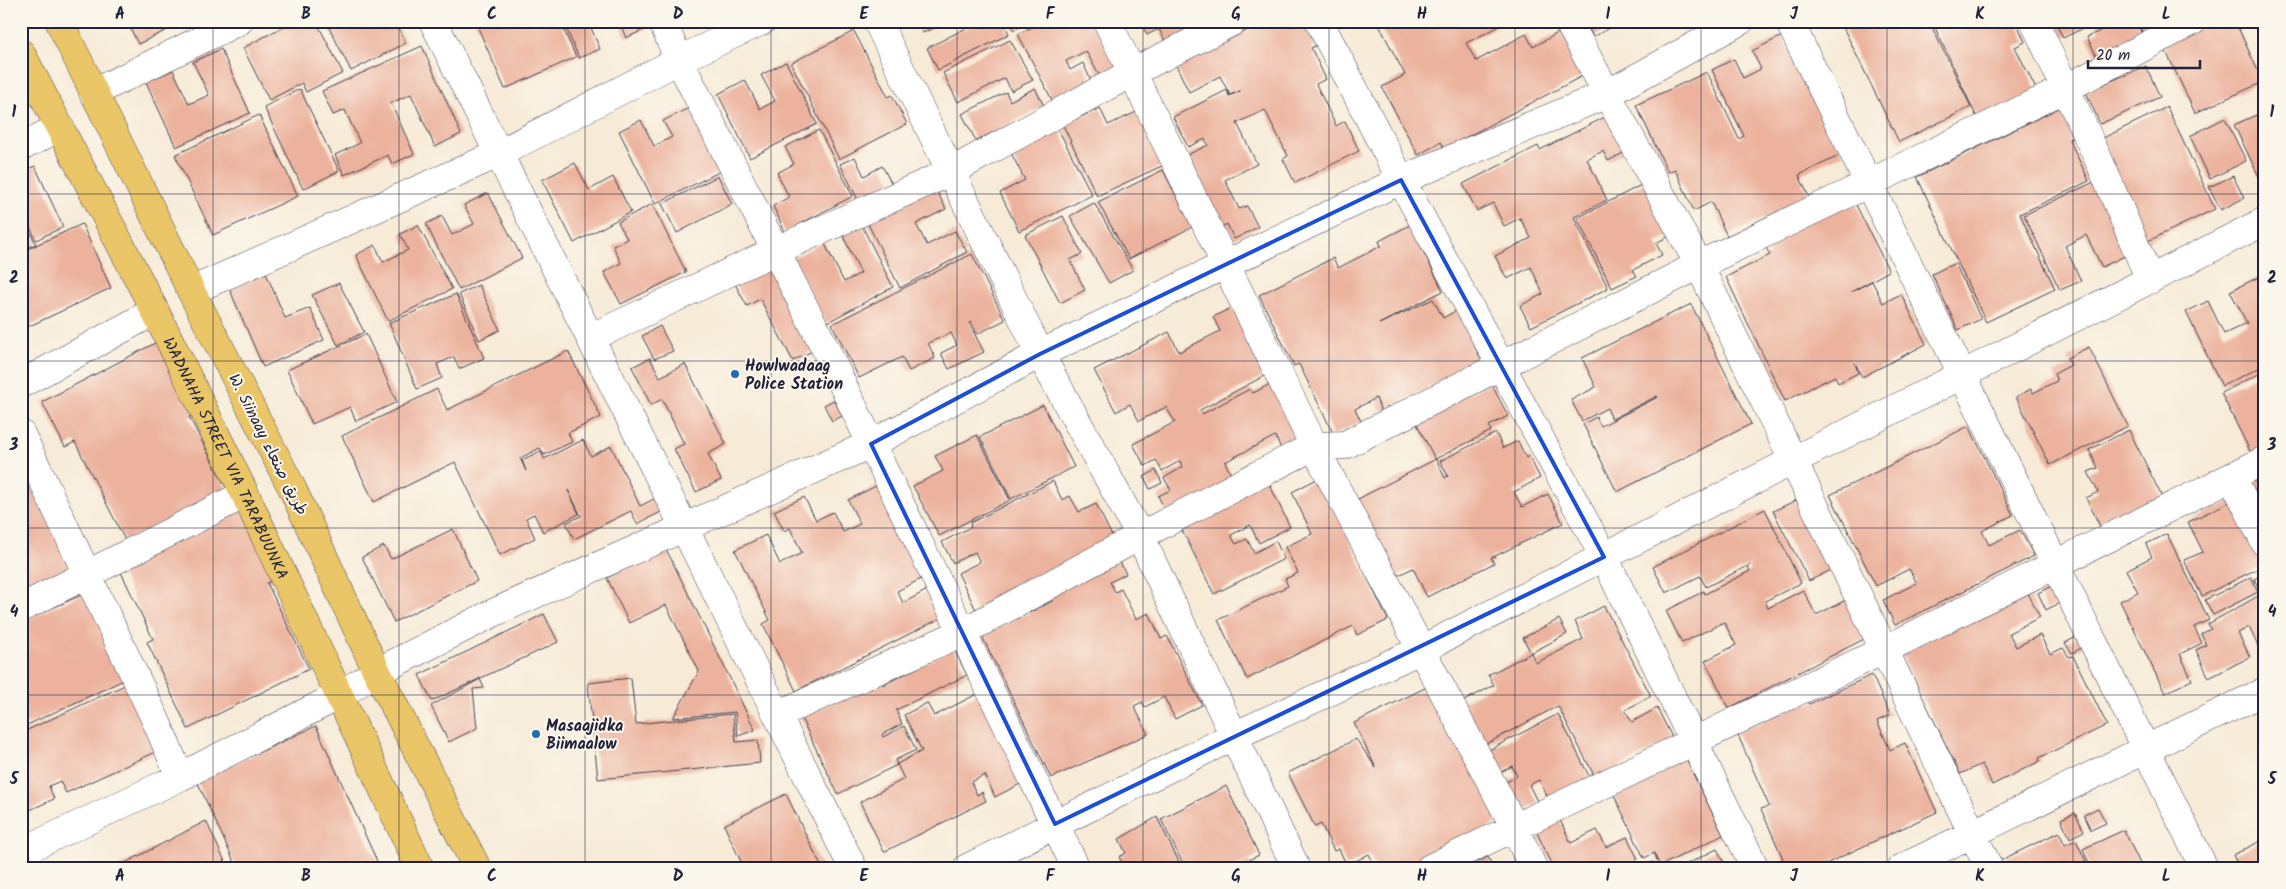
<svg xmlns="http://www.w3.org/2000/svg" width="2286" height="889" font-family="Kalam,'Playpen Sans Arabic',sans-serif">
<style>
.building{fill:#ecb29d}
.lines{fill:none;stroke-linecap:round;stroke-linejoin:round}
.minor-casing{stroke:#424053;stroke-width:29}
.major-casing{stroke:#424053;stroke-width:29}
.minor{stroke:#fff;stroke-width:28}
.major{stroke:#eac669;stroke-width:28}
.marked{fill:none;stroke:#1d4ed8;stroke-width:4;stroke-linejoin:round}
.grid{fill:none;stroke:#22223b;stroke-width:1;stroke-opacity:0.55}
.poi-dot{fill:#1f6fb2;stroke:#fbf7ec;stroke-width:2}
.labels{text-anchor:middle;stroke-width:4;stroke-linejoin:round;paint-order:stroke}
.poi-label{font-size:16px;font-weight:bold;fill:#22223b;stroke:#fbf7ec;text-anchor:start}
.street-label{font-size:16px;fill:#22223b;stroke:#fbf7ec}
.neatline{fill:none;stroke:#22223b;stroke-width:2}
.grid-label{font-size:16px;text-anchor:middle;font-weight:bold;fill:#22223b}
</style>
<rect width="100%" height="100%" fill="#fbf7ec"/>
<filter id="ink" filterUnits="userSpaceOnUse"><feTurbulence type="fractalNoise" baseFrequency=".02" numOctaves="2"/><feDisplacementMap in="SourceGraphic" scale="10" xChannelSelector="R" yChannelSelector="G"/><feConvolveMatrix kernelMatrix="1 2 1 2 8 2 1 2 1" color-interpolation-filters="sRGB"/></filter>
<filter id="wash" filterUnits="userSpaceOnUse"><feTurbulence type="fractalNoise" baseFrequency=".0096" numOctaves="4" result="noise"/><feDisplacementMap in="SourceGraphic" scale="20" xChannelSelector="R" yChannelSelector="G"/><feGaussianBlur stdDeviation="1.12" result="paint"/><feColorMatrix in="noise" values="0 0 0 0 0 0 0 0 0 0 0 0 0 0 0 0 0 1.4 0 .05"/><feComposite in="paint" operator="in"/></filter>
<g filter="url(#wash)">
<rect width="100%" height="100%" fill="#f7ebd8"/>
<g id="blocks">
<path class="building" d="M127 21H186L138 44Z
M294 21H316L343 73 306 92 302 83 269 100 243 48Z
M326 21H381L384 29 396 23 406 43 351 71Z
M475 21H560L576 57 505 89Z
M563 21H588L600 49 579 58Z
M619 21H645L648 28 626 38Z
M917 21H946L923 33Z
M980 21H1003L1009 34 938 70 927 48Z
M1010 21H1032L1014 30Z
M1044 21H1096L1121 68 1101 79 1086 51 1066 61 1070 70 1083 63 1092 83 1053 102 1018 34Z
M1140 21H1214L1168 47 1159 29 1147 35Z
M1265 21H1305L1317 45 1311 48 1326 79 1316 84 1336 126 1345 121 1359 151 1295 183 1283 159 1288 156 1265 110 1237 123 1257 164 1225 180 1239 209 1247 206 1258 227 1234 239 1227 224 1218 229 1183 157 1208 145 1205 139 1188 147 1173 117 1227 90 1229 96 1240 91 1230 95 1220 76 1189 92 1174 61 1230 39Z
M1377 21H1495L1498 27 1466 43 1476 61 1526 34 1533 47 1565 29 1588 73 1444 149 1441 142 1418 155 1382 87 1405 75Z
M1585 21H1623L1593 37Z
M1840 21H1929L1971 107 1899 142Z
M1932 21H2016L2025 42 2015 47 2037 91 1978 120Z
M2055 21H2136L2143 36 2098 59 2087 37 2100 31 2096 22 2063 38Z
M2137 21H2177L2144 36Z
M2214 21H2235L2263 82 2195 113 2163 45Z
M854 31 888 97 892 95 907 124 839 159 791 63Z
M1782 36 1814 104 1818 101 1843 154 1799 175 1809 197 1727 236 1711 202 1694 211 1675 169 1668 172 1636 105 1707 72 1739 139 1744 136 1712 70 1734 59 1743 78 1761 69 1752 51Z
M1010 40 1033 80 1011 91 1005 78 958 102 943 73Z
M422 46 461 134 435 147 411 94 391 103 414 154 392 164 388 155 344 175 335 155 360 143 345 110 333 115 322 91Z
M221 49 250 113 176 147 146 82 173 70 189 104 209 95 193 62Z
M786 62 817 124 750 158 718 94 745 80 760 109 775 101 761 75Z
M2146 66 2160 97 2100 124 2086 92Z
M1035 88 1044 106 976 141 962 114 1006 92 1010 101Z
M300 89 339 171 303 189 264 107Z
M2061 107 2075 137 2069 139 2089 181 2020 214 2055 289 1986 322 1917 177Z
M2167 107 2215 209 2148 241 2099 140Z
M689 108 723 170 655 204 619 131 641 120 654 146 672 137 663 121Z
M1100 108 1108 125 1143 109 1168 163 1097 196 1063 125Z
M2265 111V184L2263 185 2234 125Z
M259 115 298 196 213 235 175 155Z
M1609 115 1627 151 1608 161 1603 151 1587 159 1607 200 1574 217 1608 288 1531 327 1520 306 1543 294 1531 267 1507 279 1495 256 1531 238 1520 218 1504 226 1493 203 1477 211 1463 184 1538 146 1540 150Z
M2225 118 2246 161 2210 179 2190 136Z
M1056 125 1092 195 1019 231 1000 193 1025 180 1009 149Z
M819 130 853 196 785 232 773 206 789 197 777 173 794 164 785 147Z
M855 157 864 176 882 166 892 184 859 202 840 164Z
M575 163 589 190 613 177 631 212 574 243 542 180Z
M35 166 63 227 36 240 21 208V172Z
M1163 170 1192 227 1129 259 1098 202Z
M718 176 732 204 677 233 662 204Z
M2233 176 2244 198 2221 210 2209 187Z
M1649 181 1675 233 1656 243 1662 255 1633 270 1637 276 1612 288 1577 218Z
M2096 181 2131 253 2102 267 2086 235 2065 246 2081 281 2060 290 2024 215Z
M933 183 946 209 916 224 927 245 955 231 967 252 900 288 865 218Z
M488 193 522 258 459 290 426 224 442 216 452 235 474 224 464 205Z
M1854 201 1889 271 1851 292 1872 281 1883 303 1901 294 1926 344 1862 377 1855 363 1858 373 1838 383 1835 376 1785 401 1726 277 1770 255 1763 242Z
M1094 203 1133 270 1109 283 1070 216Z
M652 204 686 272 621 304 604 272 621 263 613 246 627 239 618 222Z
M21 213 36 244 21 250Z
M1063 216 1082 254 1070 260 1085 290 1060 303 1025 235Z
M82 224 111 288 21 330V252Z
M418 225 452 289 388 321 356 255 375 245 383 262 408 250 400 234Z
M1410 225 1443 291 1379 324 1433 299 1443 318 1457 310 1482 361 1381 411 1376 398 1355 409 1361 421 1334 435 1299 364 1294 366 1259 295 1333 258 1338 268 1381 246 1379 241Z
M862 226 893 287 826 323 793 258 824 242 844 282 861 273 843 236Z
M972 254 1005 320 977 334 971 322 969 323 984 352 949 369 941 353 957 345 951 333 928 343 935 358 909 371 902 357 859 378 832 324Z
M772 263 816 349 793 361 760 299 747 306 734 282Z
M1955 263 1981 319 1958 330 1932 274Z
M266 273 285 318 310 308 324 340 263 367 229 288Z
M2265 274V365L2222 386 2186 312 2208 301 2224 334 2247 323 2230 291Z
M339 283 364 332 338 345 312 295Z
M479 285 500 330 479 340 459 294Z
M456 294 484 358 459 369 454 357 437 364 442 378 417 389 389 323Z
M1691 304 1751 424 1617 492 1583 424 1596 417 1601 426 1658 397 1657 396 1612 419 1607 408 1582 421 1571 400 1596 387 1582 358Z
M1233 307 1268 374 1200 410 1202 414 1250 389 1253 393 1274 382 1304 442 1283 453 1275 436 1225 462 1234 481 1168 515 1158 496 1171 490 1164 478 1183 467 1180 461 1162 471 1156 460 1145 466 1133 444 1175 422 1166 407 1139 421 1130 404 1116 412 1094 370 1169 332 1179 352 1220 331 1213 317Z
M660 326 673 351 654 359 642 336Z
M366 334 397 402 356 421 350 407 312 424 287 370Z
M161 340 198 412 189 417 230 495 125 540 75 442 65 447 42 402Z
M2089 347 2128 426 2050 465 2016 397 2031 389 2033 393 2057 381 2054 374 2071 365 2067 358Z
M568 351 601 417 568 433 572 442 544 455 540 448 520 458 526 471 522 460 541 451 544 459 583 440 591 456 611 446 640 506 656 498 663 511 637 524 631 511 574 539 566 523 581 516 568 490 579 514 543 532 534 514 526 518 535 538 500 555 455 462 374 502 342 436 437 389 447 410Z
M650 358 660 377 685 364 726 444 708 454 721 480 696 492 674 449 684 444 662 399 651 405 632 367Z
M2265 371V430L2258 433 2265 446 2251 453 2221 393Z
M1491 383 1508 416 1489 426 1491 431 1435 459 1415 420Z
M834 400 842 416 832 421 824 405Z
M1043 405 1074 467 1011 499 980 437Z
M1969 426 2013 515 1982 531 1989 545 2020 530 2034 556 1895 625 1883 600 1917 583 1909 569 1876 586 1830 495Z
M2129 430 2163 499 2102 530 2086 498 2098 492 2088 472 2098 468 2089 450Z
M1496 433 1503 448 1518 441 1526 458 1529 456 1540 478 1514 492 1522 507 1548 494 1563 523 1491 558 1494 563 1427 597 1413 568 1395 577 1356 500 1436 459 1445 478 1448 476 1440 461Z
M977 435 1010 500 939 536 913 486 943 471 935 456Z
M21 465 77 577 21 604V518L24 517 21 511Z
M1156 470 1162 483 1150 489 1144 477Z
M2265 472V501L2253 478Z
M1265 475 1290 527 1259 543 1250 525 1231 535 1236 544 1247 539 1254 553 1276 541 1284 559 1214 594 1179 524Z
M1319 478 1388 620 1357 635 1353 626 1247 679 1218 620 1288 586 1285 579 1298 573 1285 547 1312 534 1292 492Z
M1053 481 1062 500 1070 496 1079 512 1096 504 1116 544 978 614 958 573 980 562 975 552 953 563 942 542 971 527 970 523Z
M882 483 925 577 897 591 903 603 931 588 945 616 796 691 763 624 770 620 735 550 766 535 780 564 802 553 790 528 784 531 774 511 804 497 816 520 833 512 843 532 860 524 848 500Z
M1801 498 1835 568 1809 581 1773 511Z
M2238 498 2265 553V565L2202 596 2184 560 2203 552 2188 522Z
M242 505 278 578 267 583 309 669 188 729 147 642 153 639 118 566Z
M1765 509 1801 583 1765 601 1768 608 1803 590 1816 615 1850 598 1870 636 1729 708 1705 661 1736 645 1724 622 1682 643 1666 611 1704 591 1705 594 1750 571 1748 567 1750 565 1706 587 1700 576 1666 593 1653 567Z
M453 529 477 581 394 622 362 557 384 546 391 559Z
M2167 534 2209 620 2194 627 2202 643 2180 654 2192 680 2165 693 2120 601 2138 592 2126 570 2152 557 2146 544Z
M666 549 721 660 755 730 738 736 735 712 673 718 699 671 666 605 629 623 607 578Z
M1118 558 1126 574 1110 582 1115 592 1121 589 1136 619 1149 613 1161 639 1167 636 1202 705 1175 719 1164 697 1145 707 1142 702 1134 706 1148 734 1051 778 982 636 1053 601 1048 591Z
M2265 574V654L2262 655 2249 627 2238 633 2250 657 2209 678 2196 650 2206 645 2201 634 2211 629 2208 624 2262 594 2254 579Z
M2251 577 2258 592 2213 615 2205 600Z
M2052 586 2061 602 2046 610 2038 593Z
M2027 591 2040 617 2009 633 2016 647 2040 635 2050 654 2063 648 2069 657 2073 656 2107 725 2039 758 2040 761 1992 785 1982 764 1960 774 1901 653Z
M86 593 126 679 27 725 21 713V635L28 632 23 621Z
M1604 606 1651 696 1625 710 1632 722 1657 708 1673 739 1596 779 1558 706 1484 745 1462 702 1494 685 1488 675 1531 653 1536 663 1583 639 1575 621Z
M544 614 558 642 432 701 419 675Z
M1559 619 1567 634 1531 653 1523 638Z
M2078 636 2083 647 2072 653 2065 643Z
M954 649 967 675 896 710 902 724 882 734 883 737 904 726 916 750 895 760 897 765 838 794 801 718 880 679 883 685Z
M1872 675 1890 715 1877 721 1890 750 1905 743 1937 812 1817 868H1787L1761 809 1769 806 1737 733 1807 701 1809 704Z
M631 678 636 724 733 714 736 742 758 740 760 763 598 779 588 683Z
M480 679 484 688 473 689 477 728 449 742 431 706Z
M127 684 158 751 66 793 60 781 49 786 54 799 21 814V733Z
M1429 686 1501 821 1408 868H1376L1369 854 1347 866 1339 849 1334 851 1321 824 1315 827 1288 773 1356 739 1376 768 1354 723Z
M979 693 1024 782 995 797 985 775 971 782 977 795 982 792 986 801 884 852 860 802 904 779 897 764 922 751 904 715 927 703 934 716Z
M1558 714 1591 780 1550 801 1539 780 1529 785 1538 803 1515 816 1500 786 1517 776 1512 766 1501 772 1489 750Z
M316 726 380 868H237L197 781Z
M1684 755 1723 835 1660 866 1654 853 1644 858 1612 791Z
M1226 786 1259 855 1232 868H1185L1161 819Z
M786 794 822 868H735L742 864 724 825Z
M2098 808 2106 823 2091 830 2084 815Z
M2075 813 2084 831 2070 838 2061 819Z
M1157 817 1182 868H1125L1119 857 1126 853 1119 839Z
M1560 820 1571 843 1597 830 1606 847 1627 837 1638 859 1621 868H1554L1536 831Z
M206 821 228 868H115L127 862Z
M2124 830 2142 868H2091L2083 849Z
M2059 832 2065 845 2076 840 2089 868H1992L1991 865Z
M2265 839V868H2239L2233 855Z
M1717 849 1727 868H1679Z
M1488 857 1493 868H1467Z
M1249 861 1253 868H1235Z
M1653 862 1656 868H1640Z"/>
</g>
</g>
<g filter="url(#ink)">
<use href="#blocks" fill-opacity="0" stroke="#424053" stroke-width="1"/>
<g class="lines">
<defs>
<path id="minor" d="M433 21 853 868
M662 21 679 60 822 342 1076 868
M877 21 1040 354 1140 536 1296 868
M1107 21 1314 446 1514 826 1533 868
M1319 21 1401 180 1604 557 1755 868
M1568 21 1699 265 1989 868
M1789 21 2204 868
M2034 21 2101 165 2150 280
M93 93 239 21
M21 147 60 127
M191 291 498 154 679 60 762 21
M590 338 775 251 950 172 1133 72 1234 21
M21 384 155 311
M21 434 157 723 180 777
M2232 477 2265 543
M21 608 245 494
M777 715 961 633 1140 536 1314 446 1345 445 1699 265 2065 89 2193 21
M21 852 180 777 338 696 377 672 493 613 871 444 1040 354 1401 180 1607 94 1740 21
M967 868 1234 736 1420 650 2265 221
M1430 868 1884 650 2265 460
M1902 868 2265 691"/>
<g id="major">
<path d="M59 21 191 291 292 488 377 672 477 868"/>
<path id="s1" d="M21 53 155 311 245 494 420 868"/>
</g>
</defs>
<use href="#minor" class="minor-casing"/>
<use href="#major" class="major-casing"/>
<use href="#minor" class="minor"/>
<use href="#major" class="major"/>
</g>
</g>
<path class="marked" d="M1401 180 1604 557 1055 824 871 444 1040 354Z"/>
<path class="grid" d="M213 21V868M399 21V868M585 21V868M771 21V868M957 21V868M1143 21V868M1329 21V868M1515 21V868M1701 21V868M1887 21V868M2073 21V868M21 194H2265M21 361H2265M21 528H2265M21 695H2265"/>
<g class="poi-dot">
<circle cx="735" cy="374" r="5"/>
<circle cx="536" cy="734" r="5"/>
</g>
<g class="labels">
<g class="poi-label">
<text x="745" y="371">Howlwadaag<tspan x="745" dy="18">Police Station</tspan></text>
<text x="546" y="731">Masaajidka<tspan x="546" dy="18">Biimaalow</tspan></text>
</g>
<g class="street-label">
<text transform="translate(269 444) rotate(63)" y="6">W. Siinaay طريق صنعاء</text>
<text dy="6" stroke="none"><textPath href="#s1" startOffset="454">WADNAHA STREET VIA TARABUUNKA</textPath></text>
</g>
</g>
<rect width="2286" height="889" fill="none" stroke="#fbf7ec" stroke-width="55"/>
<path d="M2088 60v8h112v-8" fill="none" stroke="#22223b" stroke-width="2.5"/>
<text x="2096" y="60" font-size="15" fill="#22223b" stroke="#fbf7ec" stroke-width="4" paint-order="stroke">20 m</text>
<rect x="28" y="28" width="2230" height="834" class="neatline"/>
<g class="grid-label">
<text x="120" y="19">A</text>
<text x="306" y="19">B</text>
<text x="492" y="19">C</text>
<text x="678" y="19">D</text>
<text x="864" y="19">E</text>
<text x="1050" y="19">F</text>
<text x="1236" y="19">G</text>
<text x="1422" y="19">H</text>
<text x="1608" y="19">I</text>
<text x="1794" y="19">J</text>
<text x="1980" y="19">K</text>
<text x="2166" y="19">L</text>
<text x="14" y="117">1</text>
<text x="2272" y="117">1</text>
<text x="14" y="283">2</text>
<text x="2272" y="283">2</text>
<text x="14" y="450">3</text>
<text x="2272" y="450">3</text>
<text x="14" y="617">4</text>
<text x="2272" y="617">4</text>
<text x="14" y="784">5</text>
<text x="2272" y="784">5</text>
<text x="120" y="881">A</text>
<text x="306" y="881">B</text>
<text x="492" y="881">C</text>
<text x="678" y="881">D</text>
<text x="864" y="881">E</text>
<text x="1050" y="881">F</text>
<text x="1236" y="881">G</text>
<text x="1422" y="881">H</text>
<text x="1608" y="881">I</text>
<text x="1794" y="881">J</text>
<text x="1980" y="881">K</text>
<text x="2166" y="881">L</text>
</g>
</svg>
